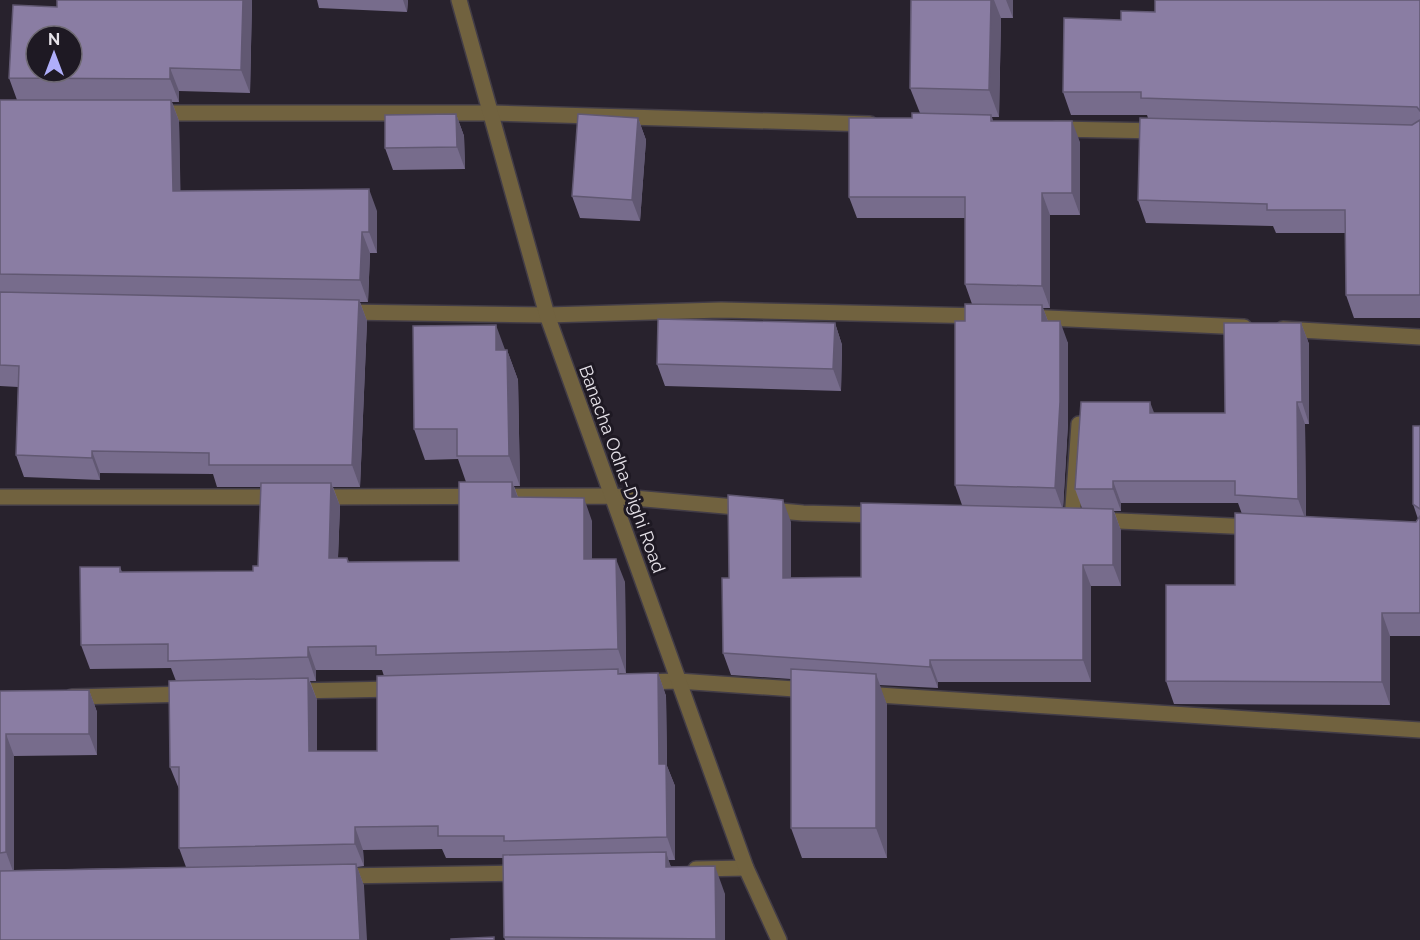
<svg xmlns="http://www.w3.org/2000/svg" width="1420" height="940" font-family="Raleway,sans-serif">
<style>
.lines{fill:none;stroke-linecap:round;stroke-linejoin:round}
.minor-casing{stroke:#433d47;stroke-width:18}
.tertiary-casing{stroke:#433d47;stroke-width:18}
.minor{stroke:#71623f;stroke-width:15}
.tertiary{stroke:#71623f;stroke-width:15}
.wall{fill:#776c8c;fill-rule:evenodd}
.shaded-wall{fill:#615872}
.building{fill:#8a7da3;stroke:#615872;stroke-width:1.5;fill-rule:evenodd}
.labels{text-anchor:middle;stroke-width:6;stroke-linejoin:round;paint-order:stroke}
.street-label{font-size:18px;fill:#e6e2e9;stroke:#1e1923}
</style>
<rect width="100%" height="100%" fill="#28222d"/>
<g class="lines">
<defs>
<path id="minor" d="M156 113H492L870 124
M1056 129 1161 131
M345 312 547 315 721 310 984 316
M1026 317 1244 327
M1283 329 1420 337
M0 497H279
M318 497 611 496 803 513 881 515
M1072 520 1079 424
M1097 520 1253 527
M642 682 678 681 809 690
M294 691 396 689
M863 694 1420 730
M72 697 189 694
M696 869 746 868
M342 876 522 873"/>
<path id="tertiary" d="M459 0 547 315 746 868 779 940"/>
</defs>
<use href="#minor" class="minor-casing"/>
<use href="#tertiary" class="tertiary-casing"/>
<use href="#minor" class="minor"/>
<use href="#tertiary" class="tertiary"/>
</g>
<path class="wall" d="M252 0 250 93 179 91V102H172L179 121 180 191 377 211V253H370L368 302H360L367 321 360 487H333L340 506 338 558H347L349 562 459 561 466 482 458 459 425 460 414 429 505 350H507L518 380 520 486H514L518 497 592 521V559L625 582 626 673H619L620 674 658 673 666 696 667 766 675 786V860H668L671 867 725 894V940H505L504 937 503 858H446L442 849 363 850 364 866 357 867 364 886 0 940V691L89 690 97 712V755L14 756V870L186 867 179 848V789L170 767 176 681 171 668 90 669 81 645 120 567 122 572 253 571 258 566 261 487H217L213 474 100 473V480L24 477 16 455 18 387 0 386V100H17L9 78 57 7ZM316 670H382L384 676 377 751H317V700L310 681H316Z
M317 0H408L407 12 319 8Z
M911 0H1013V18H1001L999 117H992L993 121 1080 142V215H1050V308H1043L1048 321 1068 343V423L1063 508H1082L1075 489 1154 413H1225L1301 323 1309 344V424H1305L1306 517 1416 522 1418 519 1413 504 1420 426V636H1390V705L1174 704 1166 681 1235 585 1242 514 1238 503H1121V511H1114L1121 531V586H1091V682H938V688L879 685 887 705V858H802L791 828V679L731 675 723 653 729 578 791 522V578L861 577 962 505 955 485 965 321 972 304 965 284V218H857L849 197 912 118 920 113 910 88Z
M1420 0V318H1354L1346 295V233H1276L1273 226 1146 223 1138 200 1148 118 1147 115H1071L1063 92 1121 20 1155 12Z
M456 114 464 136 465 169 393 170 385 148Z
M638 118 646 140 640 221 580 218 572 196Z
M835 323 842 345 841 391 665 386 657 364Z"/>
<path class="shaded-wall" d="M243 0H252L250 93 241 70Z
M403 0H408L407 12Z
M991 0H994L1001 18 999 117 989 90Z
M1006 0H1013V18Z
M170 68 179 91V102L170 79Z
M171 100 179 121 181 213 173 191Z
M456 114 464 136 465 169 457 147Z
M638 118 646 140 640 221 632 200Z
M1072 121 1080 142V215L1072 193Z
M369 189 377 211V253L369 232Z
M1042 193 1050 215V308L1042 286Z
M362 232 370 253 368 302 360 280Z
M359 300 367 321 360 487 352 465Z
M1042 305 1050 327 1042 321Z
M1060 321 1068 343V423L1063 510 1055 488Z
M835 323 842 345 841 391 833 369Z
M1301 323 1309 344V424L1302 402Z
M496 325 507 355 496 350Z
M507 350 518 380 520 486 509 456Z
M1150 402 1158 423 1150 413Z
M1297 402 1305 424 1306 521 1298 499Z
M92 451 100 473V480L92 458Z
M1113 481 1121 503V511L1113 489Z
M512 482 521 506 512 497Z
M331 483 340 506 337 581 329 558Z
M584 498 592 521V583L584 559Z
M783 500 791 522V600L783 578Z
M1113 509 1121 531V586L1113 565Z
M616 559 625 582 626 673 618 649Z
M1083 565 1091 586V682L1083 660Z
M1382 613 1390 636V705L1382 682Z
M308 647 316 670V681L308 657Z
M930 660 938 682V688L930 667Z
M658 673 666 696 667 766 675 786V860L667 837 659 764Z
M876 674 887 705V858L876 828Z
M308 678 317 700V773L309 751Z
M89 690 97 712V755L89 734Z
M6 734 14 756V874L6 852Z
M355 827 363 850 364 866 355 844Z
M666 852 675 879 666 867Z
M356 864 364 886 367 940H360Z
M715 866 725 894V940H716V939Z"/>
<path class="building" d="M57 0H243L241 70 170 68V79L9 78 13 5 57 7ZM36 36H72V72H36Z
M911 0H991L989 90 910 88Z
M1155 0H1420V111L1417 107 1141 98V92H1063L1064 18 1121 20V11L1155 12Z
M0 100H171L173 191 369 189V232H362L360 280 0 274Z
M912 113 991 115V121H1072V193H1042V286L965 284V197H849V118H912Z
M456 114 457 147 385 148V115Z
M578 114 638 118 632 200 572 196Z
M1140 118 1412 125 1420 120V295H1346L1345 210H1267V204L1138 200Z
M0 292 359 300 352 465H209V453L92 451V458L16 455 19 366 0 365Z
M965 304 1042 305V321H1060V402L1055 488 955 485V321H965Z
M658 319 835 323 833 369 657 364Z
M1224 323H1301L1302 402H1297L1298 499 1235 495V481H1113V489H1075L1081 402H1150V413H1225Z
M496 325V350H507L509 456H457V429H414L413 326Z
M1413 426H1420V509L1413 504Z
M459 482H512V497L584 498V559H616L618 649 376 655V646L308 647V657L168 661V644L81 645 80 567H120V572L253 571V566H258L261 483H331L329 558H347L348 562 459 561Z
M728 495 783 500V578L861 577V503L1113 509V565H1083V660H930V667L723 653 722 578H729Z
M1235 513 1416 522 1420 516V613H1382V682L1166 681V585H1235Z
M618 669V674L658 673 659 764H666L667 837 504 841V836H438V826L355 827V844L179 848V767H170L169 681 308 678 309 751H377V676Z
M791 669 876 674V828H791Z
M89 690V734H6V852L0 853V691Z
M666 852V867L715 866 716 939 504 937 503 855Z
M356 864 360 940H0V871Z
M494 937V940H451V939Z"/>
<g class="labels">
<g class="street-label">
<text transform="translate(622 469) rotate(70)" y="6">Banacha Odha-Dighi Road</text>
</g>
</g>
<g transform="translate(54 54)"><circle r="28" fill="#1e1923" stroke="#6e6972" stroke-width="1.5"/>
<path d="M0-4.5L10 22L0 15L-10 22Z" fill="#afaefa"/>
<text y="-9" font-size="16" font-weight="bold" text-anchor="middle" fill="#e6e2e9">N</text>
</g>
</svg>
